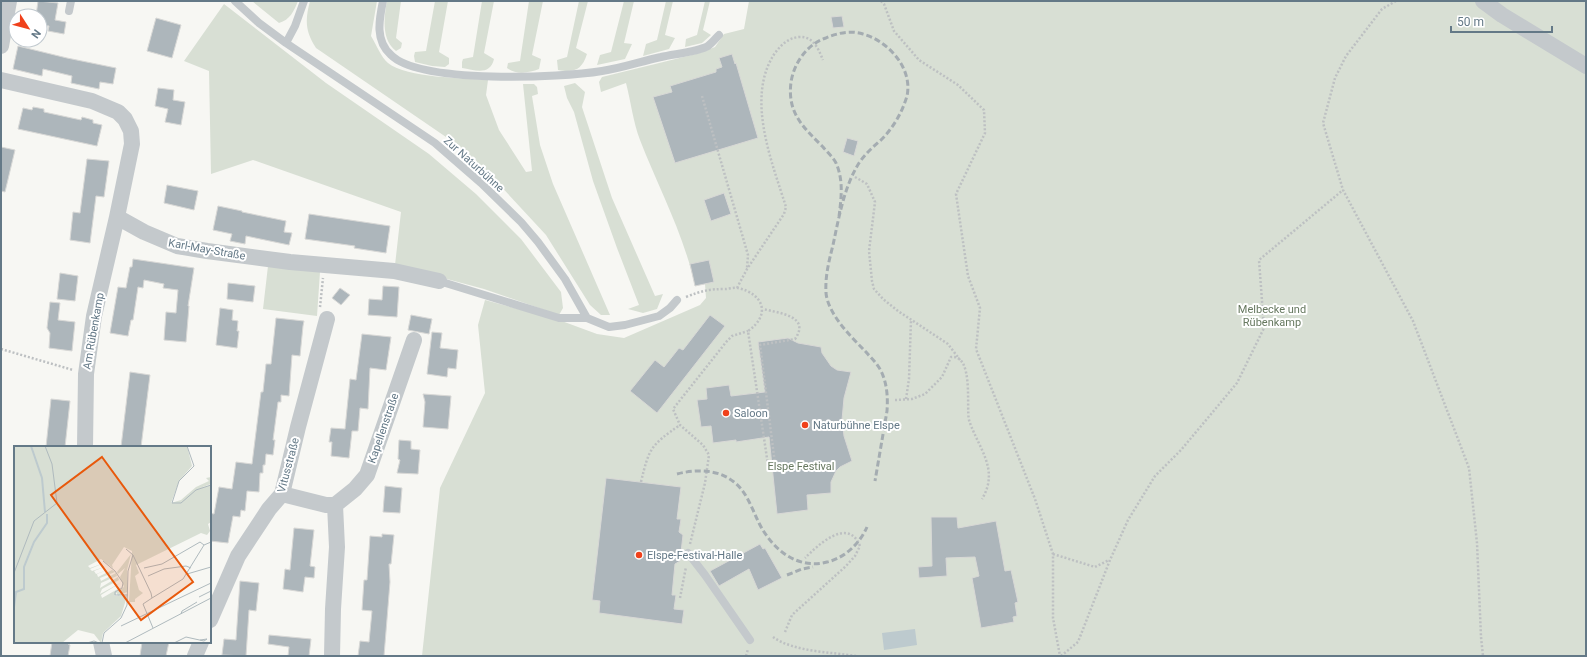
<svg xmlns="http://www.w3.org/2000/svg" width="1587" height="657" font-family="Roboto,sans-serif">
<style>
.green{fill:#d8dfd4}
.water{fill:#bdcace}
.building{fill:#adb6bb;stroke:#d8d8d6}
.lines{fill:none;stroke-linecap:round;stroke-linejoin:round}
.path{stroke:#bdc0c2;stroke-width:2.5;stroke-dasharray:2 2;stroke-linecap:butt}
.service{stroke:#c4c9cc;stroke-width:8}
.minor{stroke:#c4c9cc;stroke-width:16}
.rail{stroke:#a4acb1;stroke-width:3;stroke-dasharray:6 3;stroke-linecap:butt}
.poi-dot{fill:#f0411b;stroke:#fff;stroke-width:1.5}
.labels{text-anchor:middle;stroke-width:4;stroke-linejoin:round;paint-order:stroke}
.street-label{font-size:11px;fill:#647987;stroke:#fff}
.park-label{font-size:11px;fill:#66785f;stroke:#fff}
.poi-label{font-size:11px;fill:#647987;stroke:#fff;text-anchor:start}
.inset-river{fill:none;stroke:#bdcace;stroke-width:2}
.inset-road{fill:none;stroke:#afbabe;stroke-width:1}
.view{fill:#e8590c;fill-opacity:0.15;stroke:#e8590c;stroke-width:2}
.inset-edge{fill:none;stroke:#647987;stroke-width:2}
</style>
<rect width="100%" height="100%" fill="#f7f7f3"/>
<path class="green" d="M252 1H298C294 11 290 20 279 23Z
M310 1H377L371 36C376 44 381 57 388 63 407 78 464 78 488 80L486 95 499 130 526 172 532 171 523 84H534L537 87 538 94 532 96 540 145 553 184 610 315H601L590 305 546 235 496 181 446 137 316 48C305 31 305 20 310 1Z
M387 1H401L396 38 402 43 401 48 396 51C381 40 384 17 387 1Z
M435 1H448L439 52 449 58V64L445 67 432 66 415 62 414 56 415 52 426 51Z
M482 1H494L484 53 494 59C490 76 475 70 462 68V62L463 59 473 57Z
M529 1H543L532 55 541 59 539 69C529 73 516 75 507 68L508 63 520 61Z
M579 1H588L576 48 587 54C582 70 574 73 558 70L557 60 567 57Z
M624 1H634L624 43 632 44 625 59 597 65 600 55 611 52Z
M666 1H673L665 35 675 38 669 49 643 56 646 44 657 40Z
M705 1H710L703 30 711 35 702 43 685 47 686 39 697 35Z
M749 1H1586V656H422L440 488 485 393 478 325 485 300 559 320 597 334 624 338 700 305 706 298 705 284 695 286C684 234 659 189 640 140 633 122 631 102 626 83L601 92 599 82 602 77 700 53 715 47 724 34 744 29Z
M224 4 326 83 429 154 476 194 521 239 561 292 563 308 559 315 484 289 395 265 401 212 253 160 211 174 209 71 184 61Z
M575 83 585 92 582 107 612 198 655 296 663 294 657 309 643 313 628 309 639 305 617 248 593 181 574 112 567 98 564 86Z
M268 266 320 272 317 316 263 309Z"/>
<path class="water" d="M915 629 917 645 884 650 882 633Z"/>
<path class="building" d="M38 1 58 3 55 20 66 22 64 34 48 31 49 26 40 25V16H36Z
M842 16 844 27 833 28 831 17Z
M156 18 181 25 172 58 147 51Z
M18 46 67 58 116 68 113 84 100 82 99 89 71 83 72 76 43 69 42 76 13 69Z
M732 54 735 64 736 63 758 138 675 163 653 97 672 92 670 86 716 72V69L722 67 719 58Z
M158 88 174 90 173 100 185 102 181 125 165 122 168 109 155 106Z
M33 107 44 109V112L81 120 82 117 93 120V123L102 125 97 146 18 129 23 108 32 110Z
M847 138 858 141 854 156 843 152Z
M1 147 15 150 5 192 1 191Z
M87 159 109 161 104 197 96 196 90 243 70 240 73 212 80 213Z
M167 185 198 191 194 210 164 203Z
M724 193 731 214 711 221 704 200Z
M218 206 242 211V212L286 221 284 232 292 233 289 245 246 236 245 244 230 241 232 234 213 230Z
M309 214 390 226 386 253 354 248 355 246 305 239Z
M133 259 194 268 188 306H189L186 342 164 340 166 312 176 313 178 290 163 288 164 284 144 280 143 288 138 287 133 320H131L128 336 110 333 118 287 126 288 130 267H132Z
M709 260 714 282 695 286 690 264Z
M60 273 78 276 75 301 57 299Z
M228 283 255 286 253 302 227 299Z
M383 286 399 287 397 317 368 315 369 299 382 300Z
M340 288 350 295 341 305 332 298Z
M50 302 60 303 58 320 75 322 72 351 49 348 50 333 47 328Z
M220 308 233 310 232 320 238 321 237 331H239L237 348 216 345Z
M411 315 432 319 429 334 408 330Z
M710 315 725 326 657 413 630 391 655 360 664 367 679 348 683 350Z
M276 318 304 321 303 326 300 356 292 355 289 396 281 395V402H278L273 440H275L273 455 266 454 265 465H263V473H260L259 492 247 491 245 511 241 510 240 517 233 516 228 543 210 541V513L214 514 219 487 232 489 236 462 252 464 261 392H263L266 364H271Z
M432 332 442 333 440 348 458 350 456 369 448 368 447 377 427 374Z
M362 334 391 337 386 370 370 368 368 409 360 408 358 431H352L349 458 331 456 332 442H329L331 428 345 429 350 379 356 380Z
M788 338 798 343 821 347 822 353 831 366 837 370 851 372 844 398 842 420 844 436 852 461 840 467 836 471 831 482V493L807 495 808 510 777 514 769 437 736 442V440L713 443 711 426 701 427 697 400 707 399 706 388 729 385 731 396 765 392 758 342Z
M130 372 150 375 141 447H121Z
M423 394 451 396 448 429 423 427 425 402Z
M51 399 70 401 65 447H46Z
M399 440 411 441V449L420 450 418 474 397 473 400 460 398 459Z
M606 478 681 487 677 519H681L679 532 683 535 680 561 675 564 672 595H676L674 609 684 610 682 624 599 613 600 601 592 600Z
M385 486 402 488 400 513 383 512Z
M931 517H957L958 528 996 521 1005 571 1011 570 1018 602 1015 603 1017 616 1013 617 1014 622 981 628 972 578 979 576 975 557 946 558 947 576 919 578 918 567 932 566Z
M294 528 314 530 310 566 315 567 314 578 305 577 303 592 283 589 285 569 290 570Z
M382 534 394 535 391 564H389L390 582 384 656H358L360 641 369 642 372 611 362 610 364 580H367L370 536 382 537Z
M760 544 763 549 765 548 782 578 758 590 749 569 719 586 710 571Z
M240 581 259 583 256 611 249 610 246 656 222 655 224 639 236 640Z
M269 635 311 639 309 656H288L289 647 268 644Z
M52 642H68V644L70 645 68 656H50Z
M142 642H169L166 656H140Z"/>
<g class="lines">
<path class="path" d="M881 1 884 4 894 31 919 60 958 85 984 110 985 133 956 194 968 276 980 308 976 349 1035 499 1053 554V618L1060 656
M1396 1 1382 9 1346 56 1335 78 1323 123 1343 190 1413 321 1469 468 1477 543 1481 637 1483 656
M702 96 748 255 747 268
M855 177 867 184 875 202 869 251 872 281 874 289 883 299 898 311 948 344 960 360
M737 288 747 269 784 214 786 207C772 162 745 97 775 53 781 45 788 38 799 37 813 36 818 48 823 60
M686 297C701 291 709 289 725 289 729 289 734 287 738 288 764 294 771 315 748 331L768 465 775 464 760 345 795 339C811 316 779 313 763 309
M320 307 323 278
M1 349 73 370
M906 399 909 379 911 320
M895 400 912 399 925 394 942 377 951 357C974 354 966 407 969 420 978 448 1000 469 982 499
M641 482C649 448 651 445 680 425
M690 544 705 483 709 455 703 445 680 425 673 409 727 341 732 336 748 331
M1053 554 1095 567 1109 560
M680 598 686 567
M785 632 792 615 846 566 855 556 860 546C848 516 817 546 805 558
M773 637C794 652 831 652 856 656
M746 656 748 649
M1061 656 1078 642 1110 560 1128 520 1155 476 1181 450 1237 383 1264 328 1259 260 1343 190"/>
<path class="service" d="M235 1 259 23 286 43 435 143 481 183 521 222 538 242 565 279 587 318 609 327 625 325 659 316 670 308 677 300
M383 1C379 20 375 41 391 55 420 84 561 78 602 71 622 68 642 61 661 57 673 54 698 52 708 46 712 43 716 38 719 35
M69 11 71 1
M286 43 295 26 304 1
M439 281 559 318H587
M688 553 705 575 750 640"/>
<path class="minor" d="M1483 1 1502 15 1586 66
M1 46 9 1
M1 80 92 101 118 112 125 119 131 131 132 144 117 217 144 232 177 246 207 251 290 262 394 271 439 281
M85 447 86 374 94 316 117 217
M282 494 326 505H335
M210 620 238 556 269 509 282 494 298 427 327 319
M101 642 104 656
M195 656 201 642
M332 656 333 609 337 547 335 505 355 489 367 475 414 340"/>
<path class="rail" d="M839 217C841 199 844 181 836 163 833 157 827 152 823 147 803 127 787 113 791 82 794 63 807 44 826 38 837 33 851 30 863 34 888 41 913 68 907 96 902 113 893 128 881 140 873 147 865 154 859 163 844 187 839 217 833 245 829 261 825 276 826 293 828 314 851 337 866 352 871 358 877 363 881 371 887 383 888 397 887 411L875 481
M677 474C696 469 718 469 734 482 747 492 752 509 759 523 772 549 797 570 827 562 845 558 860 543 867 527
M787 575 802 569 813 567"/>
</g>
<g class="poi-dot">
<circle cx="726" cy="413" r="4"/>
<circle cx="805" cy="425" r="4"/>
<circle cx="639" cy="555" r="4"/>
</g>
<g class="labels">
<g class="street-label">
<text transform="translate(474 164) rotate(42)" y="4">Zur Naturbühne</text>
<text transform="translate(207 249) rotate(10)" y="4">Karl-May-Straße</text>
<text transform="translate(93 331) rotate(-80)" y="4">Am Rübenkamp</text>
<text transform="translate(383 428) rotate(-71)" y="4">Kapellenstraße</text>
<text transform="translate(288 465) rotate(-75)" y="4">Vitusstraße</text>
</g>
<g class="park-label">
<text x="1272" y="313">Melbecke und<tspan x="1272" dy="13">Rübenkamp</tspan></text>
<text x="801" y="470">Elspe Festival</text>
</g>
<g class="poi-label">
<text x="734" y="417">Saloon</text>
<text x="813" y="429">Naturbühne Elspe</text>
<text x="647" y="559">Elspe-Festival-Halle</text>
</g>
</g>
<g transform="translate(14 446)">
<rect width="197" height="197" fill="#f7f7f3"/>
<path d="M0 0H173L178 20 165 35 157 57 167 54 182 41 195 35 192 32 197 31V38L186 42 197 39V76L194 78 196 85 193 89 187 87 122 119 125 127 121 130 125 144 129 147 121 153V156H115L118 105 110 101 98 119 99 122 87 113 74 120 76 122 90 117 76 123 78 125 93 120 80 125 82 128 96 123 83 128 84 131 98 124 101 126 86 132 87 135 102 127 103 130 87 137 86 142 104 131 105 134 88 143 86 148 108 136 87 149 88 152 109 140 103 144 101 150H113L107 170 89 187 87 197 80 188 64 184 48 197H0ZM117 108 113 124V146L104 150 102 146 110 141 106 131 111 122 104 128 103 126Z" fill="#d8dfd4"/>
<path class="inset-river" d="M17 0 28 32 31 66M0 161 2 146 10 143V121L20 96 33 77V68"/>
<path class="inset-road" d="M173 0 180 20 165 35 158 57H167L182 44 197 39M119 109 137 147 138 152 129 158 139 182M89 115 101 125 109 137 108 142 101 146V149H114M130 122 148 118 186 96 190 99M0 127 20 75 43 57 38 18 31 0M173 128 197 121M134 130 150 123 172 120 177 122M185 151 197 145M138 152 169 133 190 99 197 96M167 168 168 165 183 156M107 180 197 137M73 197 80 195 85 197M88 197 90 187 107 172 113 159 114 125 119 109 112 103M111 197 197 152M160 197 172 191 190 195 193 193 186 194"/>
<path class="view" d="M88 11 179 136 127 174 37 49Z"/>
<rect width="197" height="197" class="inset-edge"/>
</g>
<rect width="1587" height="657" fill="none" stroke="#647987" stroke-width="4"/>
<g transform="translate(28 28) rotate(126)"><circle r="19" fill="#ffffff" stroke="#c1c9cf"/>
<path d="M0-3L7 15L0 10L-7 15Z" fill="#f0411b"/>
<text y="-6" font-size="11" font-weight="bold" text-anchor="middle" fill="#647987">N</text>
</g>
<path d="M1451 26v6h101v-6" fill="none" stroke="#647987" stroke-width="2"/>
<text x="1457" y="26" font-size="12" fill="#647987" stroke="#ffffff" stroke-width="3" paint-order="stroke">50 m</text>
</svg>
